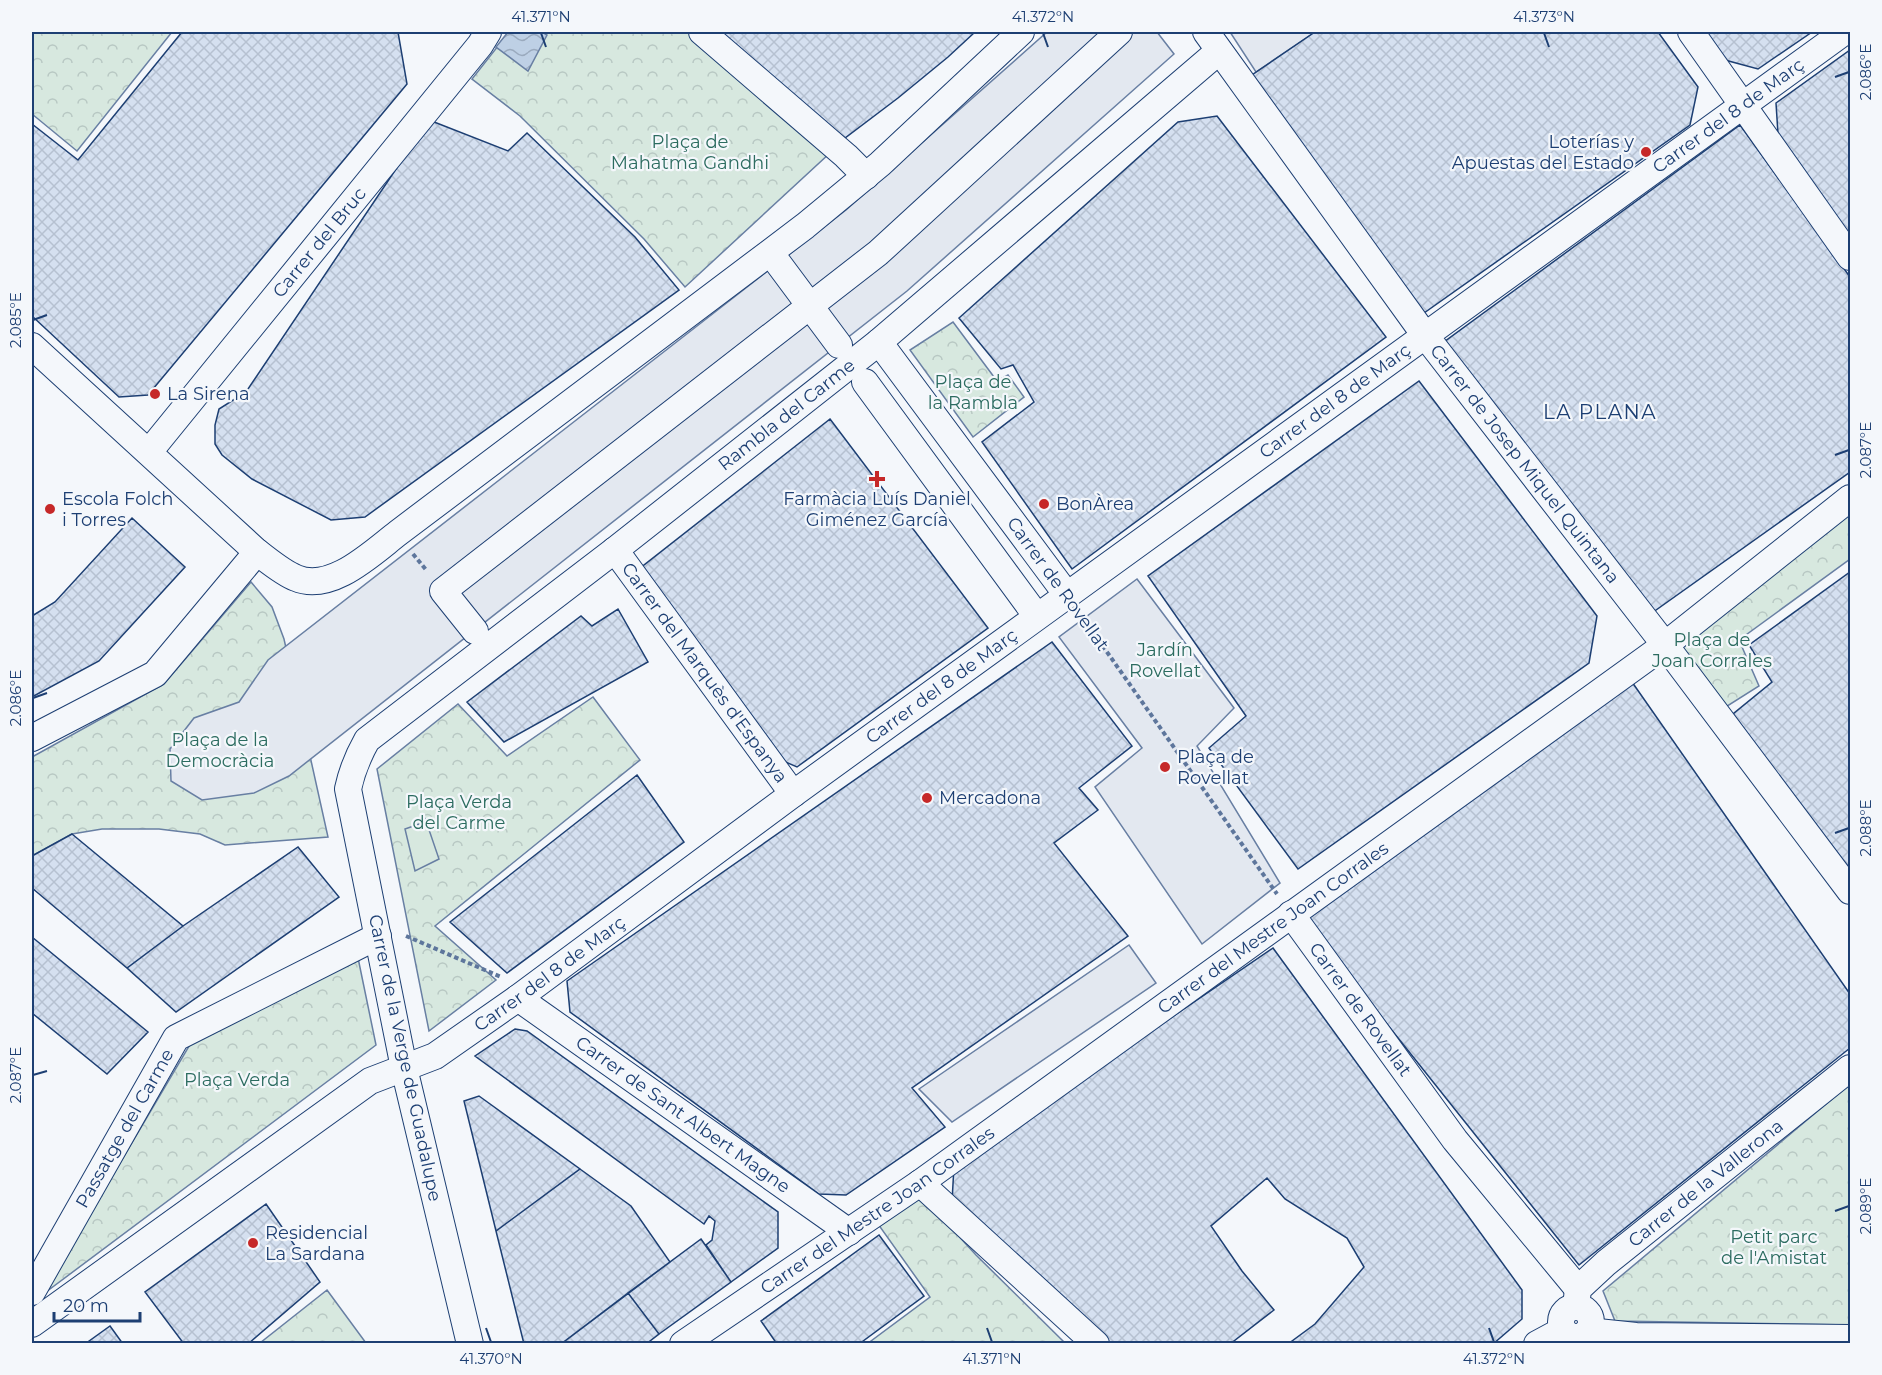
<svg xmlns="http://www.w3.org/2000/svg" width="1882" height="1375" font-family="Montserrat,sans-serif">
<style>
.park{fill:url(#park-crowns);stroke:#687fa3;stroke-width:1.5}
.garden{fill:#d7e8df;stroke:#687fa3;stroke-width:1.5}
.parking{fill:#e3e8f0;stroke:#687fa3;stroke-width:1.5}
.water{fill:url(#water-waves);stroke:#687fa3;stroke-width:1.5}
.building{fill:url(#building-cross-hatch);stroke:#1d3f73;stroke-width:1.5}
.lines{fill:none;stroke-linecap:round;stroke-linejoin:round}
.street-casing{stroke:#1d3f73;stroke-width:28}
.path{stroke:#5e769c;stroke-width:4;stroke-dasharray:4.5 3;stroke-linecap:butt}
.street{stroke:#f4f7fb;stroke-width:26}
.ticks{fill:none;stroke:#1d3f73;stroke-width:2}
.poi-dot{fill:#c62828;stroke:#f4f7fb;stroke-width:2}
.labels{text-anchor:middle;stroke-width:4.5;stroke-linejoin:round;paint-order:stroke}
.street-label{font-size:18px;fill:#1d3f73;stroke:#f4f7fb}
.park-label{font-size:18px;fill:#2c6c60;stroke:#f4f7fb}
.poi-label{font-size:18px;fill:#1d3f73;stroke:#f4f7fb;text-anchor:start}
.neighbourhood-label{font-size:20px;letter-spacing:1.5px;fill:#1d3f73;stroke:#f4f7fb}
.neatline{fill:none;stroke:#1d3f73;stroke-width:2}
.ticks-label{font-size:15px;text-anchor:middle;fill:#1d3f73}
</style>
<defs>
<pattern id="park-crowns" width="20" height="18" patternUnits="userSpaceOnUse" patternTransform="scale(1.5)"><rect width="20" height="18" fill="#d7e8df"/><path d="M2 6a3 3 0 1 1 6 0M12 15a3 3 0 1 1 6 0" fill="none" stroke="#b8c8c3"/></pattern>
<pattern id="water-waves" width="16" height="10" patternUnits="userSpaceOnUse" patternTransform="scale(1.5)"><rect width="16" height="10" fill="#bed0e5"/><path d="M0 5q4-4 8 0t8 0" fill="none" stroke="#9aaabe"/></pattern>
<pattern id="building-cross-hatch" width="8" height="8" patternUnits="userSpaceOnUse" patternTransform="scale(1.5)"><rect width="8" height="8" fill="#d5e0f0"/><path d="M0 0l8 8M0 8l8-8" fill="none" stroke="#b6c1d1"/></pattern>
</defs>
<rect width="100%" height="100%" fill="#f4f7fb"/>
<path class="park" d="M32 32H172L77 151 32 114Z
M509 32H695L831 152 685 287 644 239 520 116 472 79Z
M953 322 997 381 1008 375 1024 397 973 437 910 350Z
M1850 509V559L1739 640 1759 686 1721 710 1673 644Z
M251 582 272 607 284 639 328 837 225 845 200 834 159 829H102L72 834 32 856V757L164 684Z
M593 697 640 760 435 926 496 980 429 1031 377 769 458 704 507 756Z
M357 953 376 1045 42 1295 192 1041Z
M1850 1084V1325L1615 1321 1603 1291Z
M921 1195 976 1255 1065 1343 867 1344 930 1297 878 1224Z
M327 1290 366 1343H260Z"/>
<path class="garden" d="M425 818 439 859 415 871 405 829 425 822Z"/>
<path class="parking" d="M1047 32H1157L1174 54 907 291 289 776 254 793 202 800 171 781 170 749 194 718 239 702 268 660 846 210Z
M1230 32H1315L1256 72Z
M1137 579 1234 708 1197 746 1280 883 1202 944 1095 787 1142 748 1059 637Z
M1129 945 1156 983 952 1122 919 1089Z"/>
<path class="water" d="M508 32H542L547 35 528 71 496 47Z"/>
<path class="building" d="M182 32H398L407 84 148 395 119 397 32 316V124L78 160Z
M712 32H975L948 57 898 98 845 138Z
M1315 32H1658L1698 87 1690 125 1424 313 1249 77Z
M1705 32H1812L1758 69 1725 60Z
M1850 50V242L1778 134 1776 103Z
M1217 116 1386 337 1072 569 982 442 1034 402 1013 365 1001 369 959 318 1178 122Z
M429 120 508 151 527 133 635 237 679 290 365 517 331 520 252 479 222 455 215 444V425L219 409 246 392Z
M1740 125 1850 277V472L1649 615 1444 342Z
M1419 381 1597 616 1589 663 1298 869 1209 748 1246 716 1148 576Z
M830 419 988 628 797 767 781 760 639 569Z
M132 518 185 567 99 661 32 697V616L55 602Z
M1850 572V875L1733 714 1772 682 1749 645Z
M618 609 648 662 504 742 467 702 581 616 592 626Z
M1052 642 1132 746 1079 788 1098 810 1054 843 1128 936 912 1088 945 1127 846 1195 819 1194 570 1012 567 981Z
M1632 682 1850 994V1048L1579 1265 1304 920Z
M637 775 684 842 507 973 450 922Z
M72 834 183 926 127 968 32 888V856Z
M298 847 339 897 176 1012 127 968 183 926Z
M32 937 148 1032 107 1074 32 1013Z
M1273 948 1522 1290V1319L1493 1344H1288L1315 1324 1364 1267 1347 1238 1285 1199 1267 1178 1211 1226 1242 1271 1274 1310 1230 1344H1109L952 1202 954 1166Z
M515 1029 527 1031 778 1212V1248L731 1282 706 1245 712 1240 715 1221 709 1216 704 1224 475 1056Z
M479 1096 580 1169 496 1231 464 1101Z
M580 1169 631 1206 670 1262 561 1344H524L496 1231Z
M266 1204 320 1282 248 1344H184L145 1292Z
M879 1235 924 1296 859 1344H777L761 1321Z
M701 1239 731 1282 659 1334 628 1293Z
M628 1293 659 1334 646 1344H561Z
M110 1326 123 1344H85Z"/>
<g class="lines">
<defs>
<g id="street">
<path d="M702 32 846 156 866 176"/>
<path id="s1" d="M1206 32 1424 334 1665 645 1850 891"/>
<path d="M1691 32 1850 257"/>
<path d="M778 263 839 345"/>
<path d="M879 342 1067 595"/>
<path d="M32 346 257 552C269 561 283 573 296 578 331 593 372 553 398 533L805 226 880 164 1021 32"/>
<path d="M865 382 1030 607"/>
<path id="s2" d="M149 452 480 45 488 32"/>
<path id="s3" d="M615 550 793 794"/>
<path d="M475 631 443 591 878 253 1119 32"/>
<path d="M32 738 155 674 257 552"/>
<path id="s4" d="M1291 914 1455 1140 1578 1289"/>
<path id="s5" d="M518 998 849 1232"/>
<path d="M920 1183 1096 1344"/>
<path id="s6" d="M32 1292 176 1038 378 936"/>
<circle cx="1576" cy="1322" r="15"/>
<path id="s7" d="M1576 1307 1578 1289 1606 1263 1850 1068"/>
<path id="s8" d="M32 1324 370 1081 435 1056 518 998 793 794 1844 32"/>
<path d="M1588 1331 1636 1336 1850 1338"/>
<path id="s9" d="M470 1344 404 1068 348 789C352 770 358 756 367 740L615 550 879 342 1219 51"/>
<path id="s10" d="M683 1344 920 1183 1665 645 1850 498"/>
<path d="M1537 1344 1563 1330"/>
</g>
</defs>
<use href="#street" class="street-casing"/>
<path class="path" d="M413 554 427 571
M1081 615 1277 894
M406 936 501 977"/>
<use href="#street" class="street"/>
</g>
<path class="ticks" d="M541 33 546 47M1043 33 1048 47M1544 33 1549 47M1835 77 1849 72M33 320 47 315M1835 455 1849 450M33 698 47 693M1835 833 1849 828M33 1075 47 1071M1835 1211 1849 1206M486 1328 491 1342M987 1328 992 1342M1489 1328 1494 1342"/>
<g class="poi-dot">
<circle cx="1646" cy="152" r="6"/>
<circle cx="155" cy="394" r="6"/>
<path d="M874 470h6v6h6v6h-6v6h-6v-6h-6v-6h6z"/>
<circle cx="1044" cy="504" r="6"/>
<circle cx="50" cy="509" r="6"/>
<circle cx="1165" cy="767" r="6"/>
<circle cx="927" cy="798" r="6"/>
<circle cx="253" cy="1243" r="6"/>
</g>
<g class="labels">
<g class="street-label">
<text dy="6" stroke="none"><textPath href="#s8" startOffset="2085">Carrer del 8 de Març</textPath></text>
<text dy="6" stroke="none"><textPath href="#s2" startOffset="270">Carrer del Bruc</textPath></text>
<text dy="6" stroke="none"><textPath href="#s8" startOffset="1599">Carrer del 8 de Març</textPath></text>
<text dy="6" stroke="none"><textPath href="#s9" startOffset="1152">Rambla del Carme</textPath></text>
<text dy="6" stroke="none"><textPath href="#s1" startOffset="537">Carrer de Josep Miquel Quintana</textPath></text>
<text transform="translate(1058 584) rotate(54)" y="6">Carrer de Rovellat</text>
<text dy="6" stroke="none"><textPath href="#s3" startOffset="152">Carrer del Marquès d'Espanya</textPath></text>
<text dy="6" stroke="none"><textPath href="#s8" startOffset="1113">Carrer del 8 de Març</textPath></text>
<text dy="6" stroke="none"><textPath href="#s10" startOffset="722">Carrer del Mestre Joan Corrales</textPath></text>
<text dy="6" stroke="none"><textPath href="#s8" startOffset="627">Carrer del 8 de Març</textPath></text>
<text dy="6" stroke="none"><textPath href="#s4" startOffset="118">Carrer de Rovellat</textPath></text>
<text transform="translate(405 1058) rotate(78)" y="6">Carrer de la Verge de Guadalupe</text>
<text dy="6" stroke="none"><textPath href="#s5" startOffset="202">Carrer de Sant Albert Magne</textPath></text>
<text dy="6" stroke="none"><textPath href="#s6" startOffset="188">Passatge del Carme</textPath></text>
<text dy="6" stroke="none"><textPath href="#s7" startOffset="184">Carrer de la Vallerona</textPath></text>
<text dy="6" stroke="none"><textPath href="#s10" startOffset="236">Carrer del Mestre Joan Corrales</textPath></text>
</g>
<g class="park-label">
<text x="690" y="148">Plaça de<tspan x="690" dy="21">Mahatma Gandhi</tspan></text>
<text x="973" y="388">Plaça de<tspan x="973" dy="21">la Rambla</tspan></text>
<text x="1712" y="646">Plaça de<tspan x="1712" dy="21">Joan Corrales</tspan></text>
<text x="1165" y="656">Jardín<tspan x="1165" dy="21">Rovellat</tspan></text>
<text x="220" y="746">Plaça de la<tspan x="220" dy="21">Democràcia</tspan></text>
<text x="459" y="808">Plaça Verda<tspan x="459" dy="21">del Carme</tspan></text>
<text x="237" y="1086">Plaça Verda</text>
<text x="1774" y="1243">Petit parc<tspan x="1774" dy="21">de l'Amistat</tspan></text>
</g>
<g class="poi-label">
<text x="1634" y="148" text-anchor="end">Loterías y<tspan x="1634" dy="21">Apuestas del Estado</tspan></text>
<text x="167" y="400">La Sirena</text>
<text x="62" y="505">Escola Folch<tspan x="62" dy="21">i Torres</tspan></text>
<text x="877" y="505" text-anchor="middle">Farmàcia Luís Daniel<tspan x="877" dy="21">Giménez García</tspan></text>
<text x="1056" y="510">BonÀrea</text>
<text x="1177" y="763">Plaça de<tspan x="1177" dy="21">Rovellat</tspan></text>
<text x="939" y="804">Mercadona</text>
<text x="265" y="1239">Residencial<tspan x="265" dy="21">La Sardana</tspan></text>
</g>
<g class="neighbourhood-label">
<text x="1600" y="419">LA PLANA</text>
</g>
</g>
<rect width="1882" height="1375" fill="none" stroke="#f4f7fb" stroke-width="66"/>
<path d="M54 1312v9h86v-9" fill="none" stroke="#1d3f73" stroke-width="3"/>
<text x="63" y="1312" font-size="18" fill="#1d3f73" stroke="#f4f7fb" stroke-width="4.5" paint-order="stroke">20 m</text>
<rect x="33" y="33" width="1816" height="1309" class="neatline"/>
<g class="ticks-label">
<text x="541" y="22">41.371°N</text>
<text x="1043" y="22">41.372°N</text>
<text x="1544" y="22">41.373°N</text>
<text transform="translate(1866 72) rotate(-90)" y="5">2.086°E</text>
<text transform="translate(16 320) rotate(-90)" y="5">2.085°E</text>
<text transform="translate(1866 450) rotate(-90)" y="5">2.087°E</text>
<text transform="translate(16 698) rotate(-90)" y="5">2.086°E</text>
<text transform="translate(1866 828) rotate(-90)" y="5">2.088°E</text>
<text transform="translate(16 1075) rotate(-90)" y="5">2.087°E</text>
<text transform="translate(1866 1206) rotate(-90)" y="5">2.089°E</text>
<text x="491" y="1364">41.370°N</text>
<text x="992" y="1364">41.371°N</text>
<text x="1494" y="1364">41.372°N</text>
</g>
</svg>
